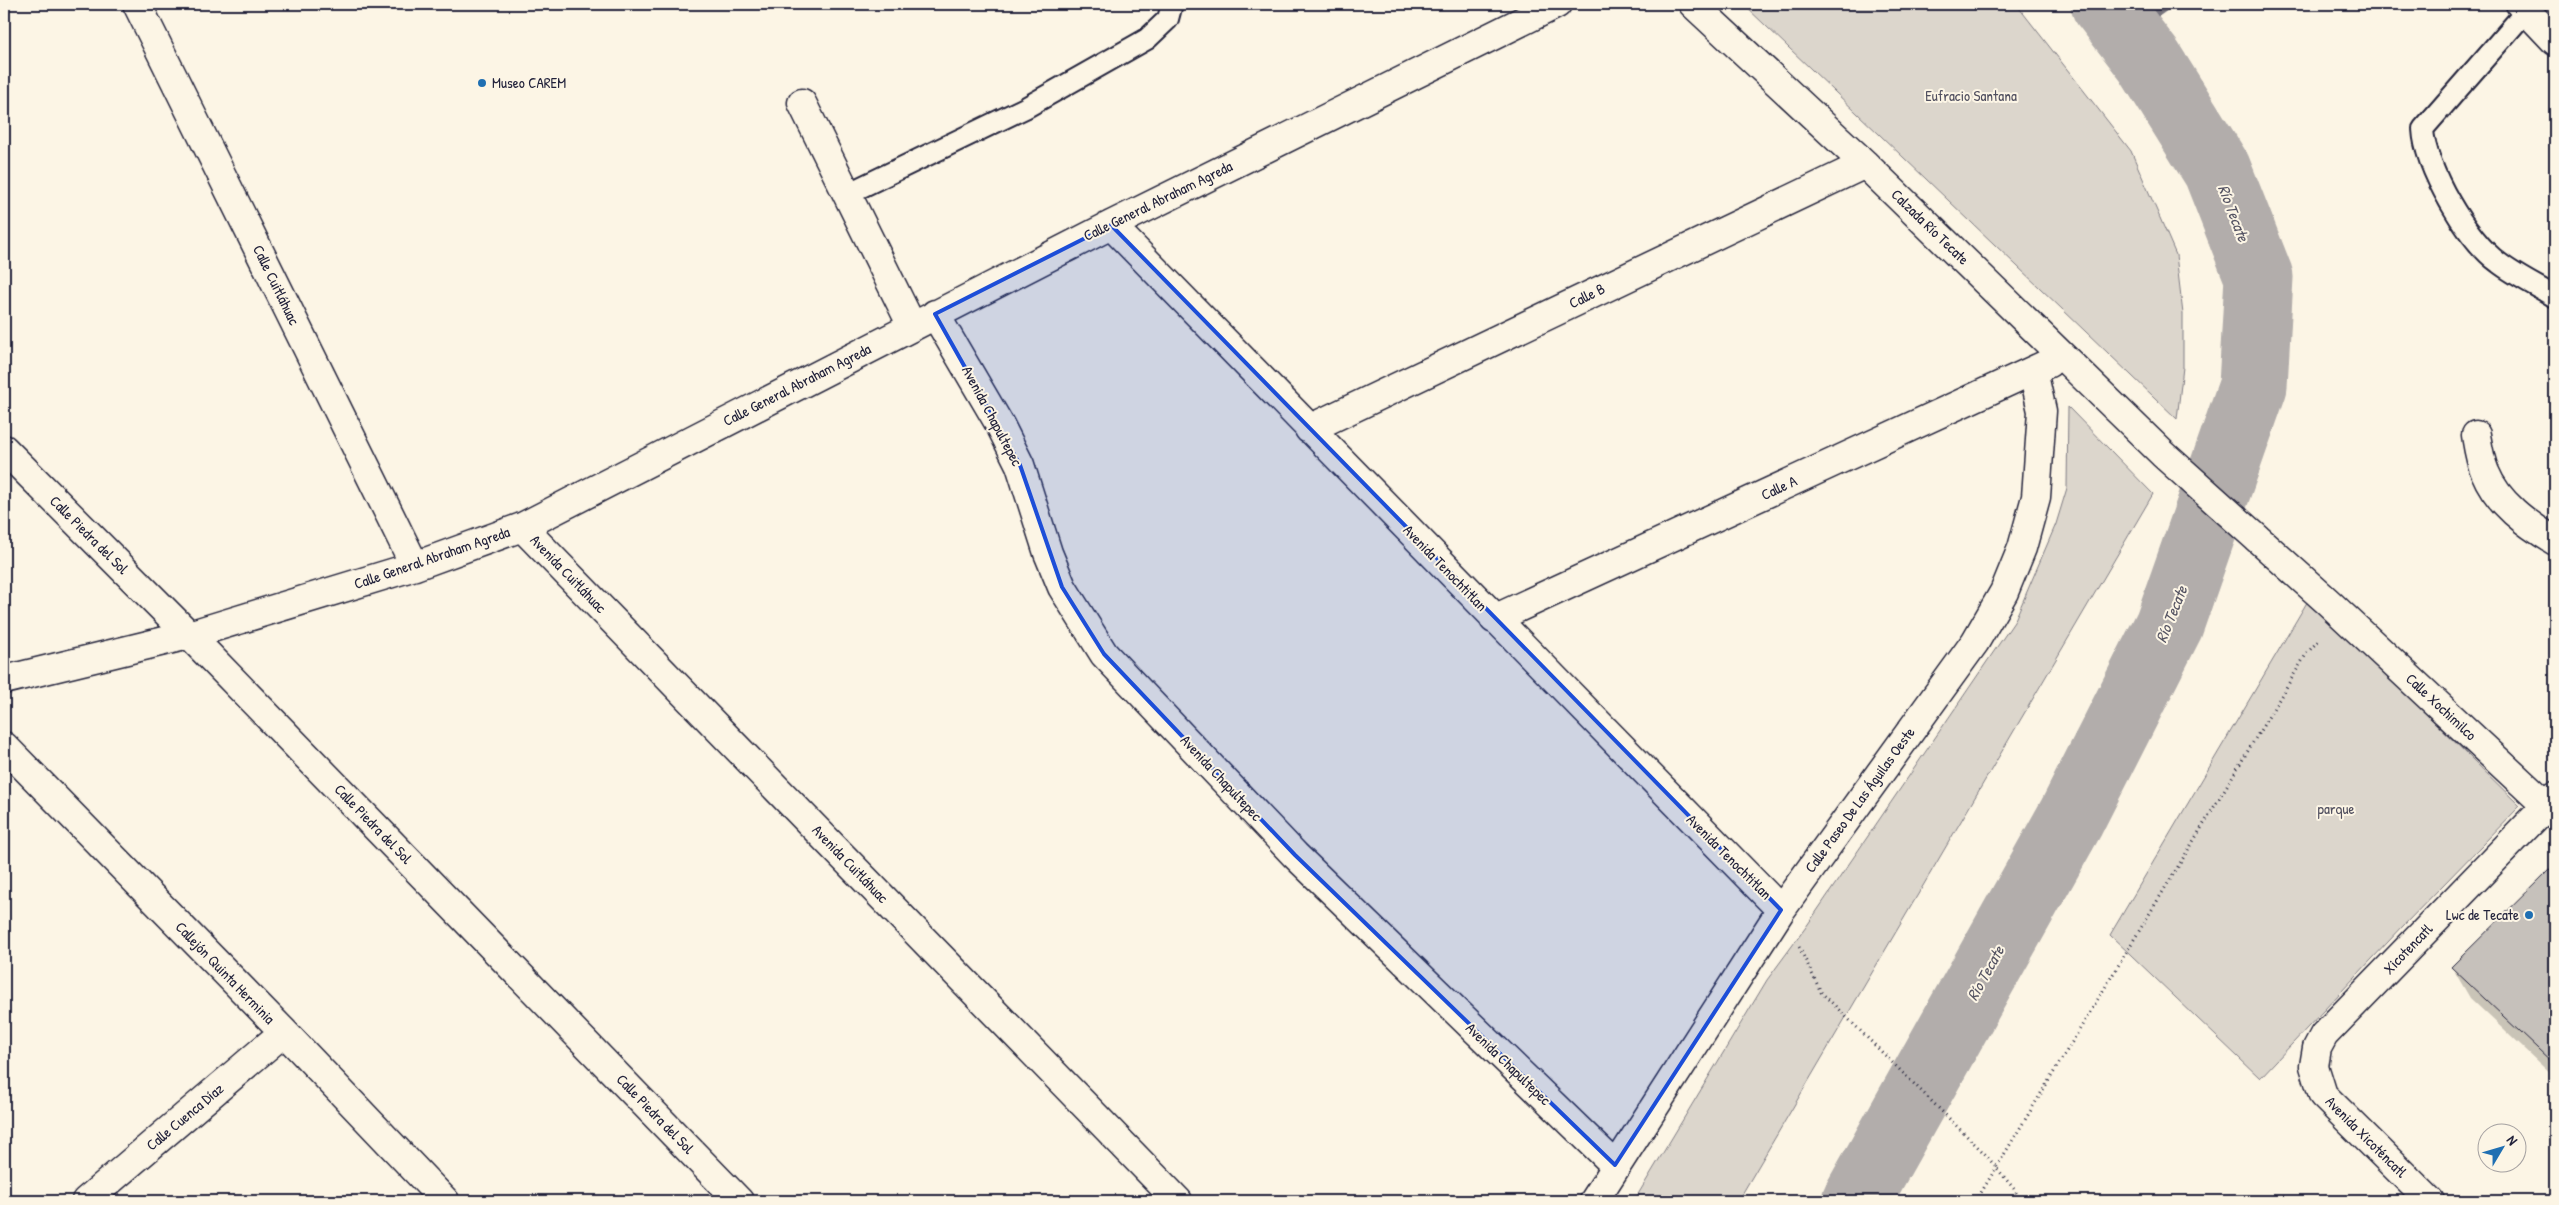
<svg xmlns="http://www.w3.org/2000/svg" width="2559" height="1205" font-family="'Patrick Hand',sans-serif">
<style>
.green{fill:#dcd6cc;stroke:#7f7c84}
.shadow{fill:#0003}
.lines{fill:none;stroke-linecap:round;stroke-linejoin:round}
.stream{stroke:#78757e;stroke-width:11}
.river{stroke:#b2adab;stroke-width:69}
.building{fill:#c6c1bb;stroke:#22223b}
.service-casing{stroke:#22223b;stroke-width:24}
.minor-casing{stroke:#22223b;stroke-width:31}
.tertiary-casing{stroke:#22223b;stroke-width:31}
.path{stroke:#22223b;stroke-width:3;stroke-dasharray:1 4;stroke-linecap:butt}
.service{stroke:#fcf5e5;stroke-width:20}
.minor{stroke:#fcf5e5;stroke-width:28}
.tertiary{stroke:#fcf5e5;stroke-width:28}
.marked{fill:#1d4ed8;fill-opacity:0.2;stroke:#1d4ed8;stroke-width:4;stroke-linejoin:round}
.poi-dot{fill:#1f6fb2;stroke:#fcf5e5;stroke-width:2}
.labels{text-anchor:middle;stroke-width:4;stroke-linejoin:round;paint-order:stroke}
.poi-label{font-size:15px;fill:#22223b;stroke:#fcf5e5;text-anchor:start}
.park-label{font-size:15px;fill:#504f5f;stroke:#fcf5e5}
.street-label{font-size:15px;fill:#22223b;stroke:#fcf5e5}
.water-label{font-size:16px;font-style:italic;fill:#545362;stroke:#fcf5e5}
</style>
<rect width="100%" height="100%" fill="#fcf5e5"/>
<filter id="ink" filterUnits="userSpaceOnUse"><feTurbulence type="fractalNoise" baseFrequency=".02" numOctaves="2"/><feDisplacementMap in="SourceGraphic" scale="10" xChannelSelector="R" yChannelSelector="G"/><feConvolveMatrix kernelMatrix="1 2 1 2 8 2 1 2 1" color-interpolation-filters="sRGB"/></filter>
<g filter="url(#ink)">
<path class="green" d="M1743 4H2016L2131 151 2176 255 2183 314V367L2177 419Z
M2068 407 2153 494 1738 1201H1634L1767 980 1806 927 2014 622 2056 524 2067 488Z
M2309 599 2520 806 2404 925 2260 1078 2110 935Z"/>
<path class="shadow" d="M2555 866V1078L2470 998 2452 967Z"/>
<g class="lines">
<path class="stream" d="M2127 32 2167 4"/>
<path class="river" d="M1856 1201 2071 818 2169 625 2253 386 2259 277 2217 170 2149 61 2105 4"/>
</g>
<path class="building" d="M2555 864V1065L2451 967Z"/>
<g class="lines">
<defs>
<path id="service" d="M2527 10 2423 129C2425 168 2467 240 2499 263 2516 276 2537 286 2555 297
M847 194 1025 108 1147 39 1168 19 1172 4"/>
<path id="minor" d="M137 4 415 566
M1693 4 1865 164 2163 454 2327 601 2555 814
M802 103 912 326
M1111 225 1781 910
M935 314 1000 425 1020 465 1048 553 1062 587 1104 654 1295 855 1615 1165
M1309 429 1865 164
M2476 435C2478 447 2480 461 2485 472 2498 504 2527 524 2555 541
M4 449 189 635 739 1201
M522 527 1178 1201
M1494 619 2049 363
M4 680 189 635 415 566 522 527 1111 225 1557 4
M4 746 284 1032 445 1201
M86 1201 284 1032
M1594 1201 1781 910 1975 642 2004 592 2022 548 2036 497 2042 411 2033 371
M2430 1201 2323 1095 2314 1066 2317 1048 2324 1035 2555 797"/>
<path id="tertiary" d="M2520 4 2555 41"/>
</defs>
<use href="#service" class="service-casing"/>
<use href="#minor" class="minor-casing"/>
<use href="#tertiary" class="tertiary-casing"/>
<path class="path" d="M1799 947 1821 992 1985 1154 2015 1190 2019 1201
M1976 1201 2307 653 2320 639"/>
<use href="#service" class="service"/>
<use href="#minor" class="minor"/>
<use href="#tertiary" class="tertiary"/>
</g>
</g>
<path class="marked" d="M1111 225 1781 910 1615 1165 1295 855 1104 654 1062 587 1020 465 935 314Z"/>
<g class="poi-dot">
<circle cx="482" cy="83" r="5"/>
<circle cx="2529" cy="915" r="5"/>
</g>
<g class="labels">
<g class="poi-label">
<text x="492" y="88">Museo CAREM</text>
<text x="2519" y="920" text-anchor="end">Lwc de Tecate</text>
</g>
<g class="park-label">
<text x="1971" y="101">Eufracio Santana</text>
<text x="2336" y="814">parque</text>
</g>
<g class="street-label">
<text transform="translate(1158 201) rotate(-26)" y="5">Calle General Abraham Agreda</text>
<text transform="translate(1930 227) rotate(44)" y="5">Calzada Río Tecate</text>
<text transform="translate(276 285) rotate(64)" y="5">Calle Cuitláhuac</text>
<text transform="translate(1587 296) rotate(-26)" y="5">Calle B</text>
<text transform="translate(797 385) rotate(-27)" y="5">Calle General Abraham Agreda</text>
<text transform="translate(992 416) rotate(62)" y="5">Avenida Chapultepec</text>
<text transform="translate(1779 488) rotate(-25)" y="5">Calle A</text>
<text transform="translate(89 535) rotate(45)" y="5">Calle Piedra del Sol</text>
<text transform="translate(432 558) rotate(-19)" y="5">Calle General Abraham Agreda</text>
<text transform="translate(1445 568) rotate(46)" y="5">Avenida Tenochtitlan</text>
<text transform="translate(568 574) rotate(46)" y="5">Avenida Cuitláhuac</text>
<text transform="translate(2441 707) rotate(43)" y="5">Calle Xochimilco</text>
<text transform="translate(1221 778) rotate(47)" y="5">Avenida Chapultepec</text>
<text transform="translate(1860 800) rotate(-54)" y="5">Calle Paseo De Las Águilas Oeste</text>
<text transform="translate(373 824) rotate(46)" y="5">Calle Piedra del Sol</text>
<text transform="translate(1729 857) rotate(45)" y="5">Avenida Tenochtitlan</text>
<text transform="translate(850 864) rotate(46)" y="5">Avenida Cuitláhuac</text>
<text transform="translate(2408 949) rotate(-46)" y="5">Xicotencatl</text>
<text transform="translate(225 973) rotate(46)" y="5">Callejón Quinta Herminia</text>
<text transform="translate(1508 1064) rotate(44)" y="5">Avenida Chapultepec</text>
<text transform="translate(655 1114) rotate(46)" y="5">Calle Piedra del Sol</text>
<text transform="translate(185 1117) rotate(-40)" y="5">Calle Cuenca Díaz</text>
<text transform="translate(2366 1137) rotate(45)" y="5">Avenida Xicoténcatl</text>
</g>
<g class="water-label">
<text transform="translate(2234 213) rotate(69)" y="6">Río Tecate</text>
<text transform="translate(2171 614) rotate(-68)" y="6">Río Tecate</text>
<text transform="translate(1985 973) rotate(-61)" y="6">Río Tecate</text>
</g>
</g>
<rect width="2559" height="1205" fill="none" stroke="#fcf5e5" stroke-width="20"/>
<rect x="10" y="10" width="2539" height="1185" fill="none" stroke="#22223b" stroke-width="2" filter="url(#ink)"/>
<g transform="translate(2502 1148) rotate(52)"><circle r="24" fill="#fcf5e5" stroke="#a5a1a1"/>
<path d="M0-4L9 19L0 12L-9 19Z" fill="#1f6fb2"/>
<text y="-8" font-size="14" font-weight="bold" text-anchor="middle" fill="#22223b">N</text>
</g>
</svg>
